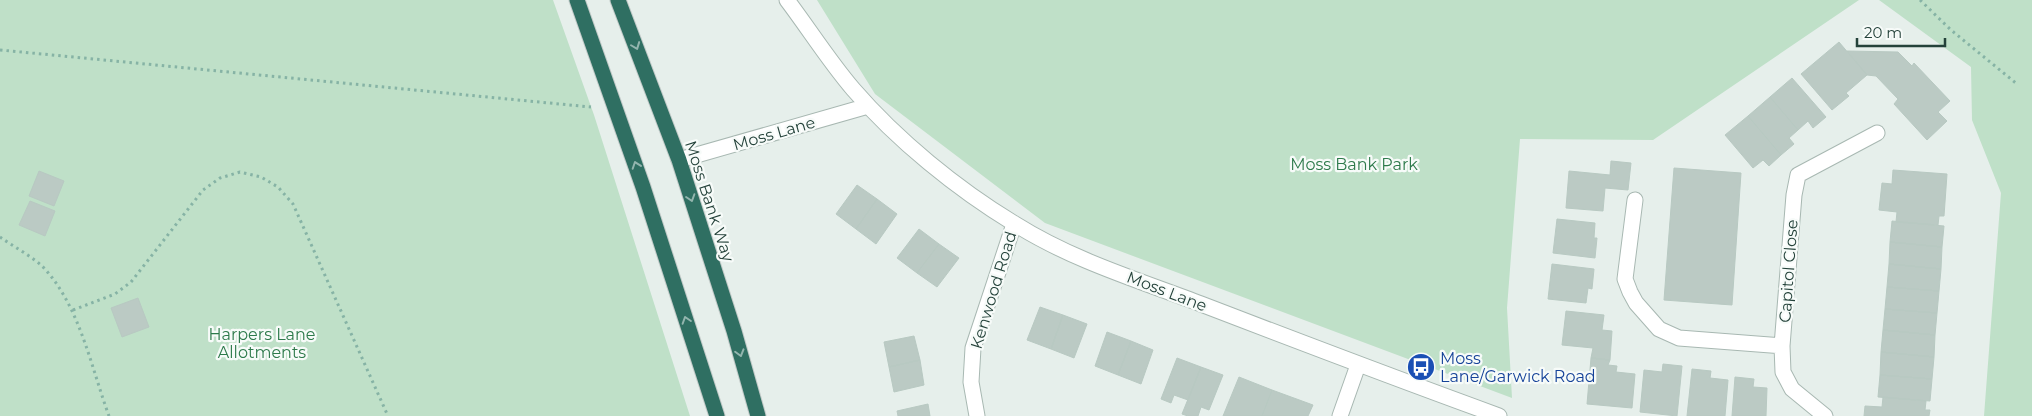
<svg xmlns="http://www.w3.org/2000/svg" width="2032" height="416" font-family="Montserrat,sans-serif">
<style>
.green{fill:#bfe0c8}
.building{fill:#bbcac4;stroke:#b8c9c2}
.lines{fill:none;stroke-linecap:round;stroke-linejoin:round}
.minor-casing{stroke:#a8b8b2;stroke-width:17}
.highway-casing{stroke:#c2cac8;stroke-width:17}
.path{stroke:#86b3a5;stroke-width:3;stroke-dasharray:2.5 4;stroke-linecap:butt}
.minor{stroke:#fff;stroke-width:15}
.highway{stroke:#2f6f62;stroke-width:15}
.oneway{stroke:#93b5ae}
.labels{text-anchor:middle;stroke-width:4.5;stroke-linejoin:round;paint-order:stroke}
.street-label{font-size:16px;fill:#24423a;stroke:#f7fbf9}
.park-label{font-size:16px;fill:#2d7a4b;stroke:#f7fbf9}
.transit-label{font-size:16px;fill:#164399;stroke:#f7fbf9;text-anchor:start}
</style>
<rect width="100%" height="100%" fill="#e6efeb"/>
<path class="green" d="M0 0H553L594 115 690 416H0Z
M817 0H1859L1653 140 1520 139 1507 308 1512 398 1045 223 875 94Z
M1879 0H2032V416H1984L2001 193 1972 120 1971 67Z"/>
<path class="building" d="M1839 42 1867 75 1846 93 1849 96 1832 110 1801 74Z
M1847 51 1898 52 1912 66 1914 63 1950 101 1938 112 1947 121 1927 140 1894 104 1898 99 1876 76 1867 75Z
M1792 78 1826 117 1813 128 1808 121 1798 130 1770 97Z
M1770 97 1798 130 1789 138 1794 144 1781 155 1748 116Z
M1748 116 1781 155 1769 166 1763 160 1753 168 1725 135Z
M1611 161 1631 163 1628 190 1605 188 1603 211 1566 208 1569 171 1610 175Z
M1674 168 1741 173 1732 305 1664 300Z
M1893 170 1947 174 1944 216H1939L1938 225 1896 222 1897 212 1879 210 1882 183 1892 184Z
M39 171 64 181 54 206 29 196Z
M857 185 877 199 856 229 836 214Z
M877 199 897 214 876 244 856 229Z
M30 201 55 211 45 236 19 225Z
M1557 219 1595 223 1594 238H1597L1595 258 1553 253Z
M1892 221 1944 226 1942 247 1890 242Z
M919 229 939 244 917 273 897 258Z
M1890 242 1942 247 1941 269 1889 264Z
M939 244 959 258 937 287 917 273Z
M1552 264 1594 269 1592 289 1588 288 1586 303 1548 299Z
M1889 264 1941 269 1939 291 1887 287Z
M1887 287 1939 291 1937 313 1885 309Z
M138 298 149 327 122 337 111 308Z
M1040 307 1063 315 1051 349 1027 340Z
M1885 309 1937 313 1935 335 1883 330Z
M1566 311 1604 315 1602 330 1612 331 1610 360 1591 358 1593 348 1562 345Z
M1063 315 1087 324 1074 358 1051 349Z
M1883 330 1935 335 1934 357 1881 352Z
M1107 332 1131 341 1118 375 1095 366Z
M914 336 920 360 889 367 884 342Z
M1131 341 1153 350 1141 384 1118 375Z
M1881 352 1934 357 1932 379 1880 375Z
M1177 358 1201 367 1188 400 1174 395 1171 403 1161 399Z
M1591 358 1610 360 1608 365 1617 366 1616 372 1635 374 1632 408 1587 404Z
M920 360 924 385 894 392 889 367Z
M1663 364 1682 366 1677 416 1640 412 1644 370 1662 372Z
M1201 367 1223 375 1209 410 1201 407 1198 416H1188L1182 414Z
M1692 369 1711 371 1710 378 1728 380 1725 416H1687Z
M1880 375 1932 379 1930 401 1878 397Z
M1239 377 1272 390 1262 416H1223Z
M1735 377 1754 379 1753 387 1767 388 1766 416H1732Z
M1272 390 1313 405 1308 416H1262Z
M1883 397 1926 401 1925 410H1930L1929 416H1864L1865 406 1882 407Z
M928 404 930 416H898L897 411Z"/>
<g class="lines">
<defs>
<path id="minor" d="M787 0C809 29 829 61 853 89 897 140 957 189 1015 224 1072 260 1138 280 1201 304 1300 342 1400 380 1499 416
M679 160 868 106
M1635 200 1625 279 1630 292 1636 303 1659 329 1679 338 1782 346
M977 416 971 382 973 348 1014 224
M1340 416 1358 365
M1825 416 1792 389 1783 372 1782 346 1794 195 1798 175 1877 133"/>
<path id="highway" d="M577 0 643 187 717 416
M618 0 679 160 734 331 758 416"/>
</defs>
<use href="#minor" class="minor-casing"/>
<use href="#highway" class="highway-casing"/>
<path class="path" d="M1920 0 1951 30 2017 84
M0 50 591 107
M0 237C14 247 32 256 44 268 80 307 91 367 109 416
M73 310 115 294 131 282 203 190 220 178 240 172 261 177 278 187 293 204 388 416"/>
<use href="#minor" class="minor"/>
<use href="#highway" class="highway"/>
</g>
<defs><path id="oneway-chevron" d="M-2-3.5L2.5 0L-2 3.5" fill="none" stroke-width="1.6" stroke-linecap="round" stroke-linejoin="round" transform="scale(1.25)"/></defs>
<g class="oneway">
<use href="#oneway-chevron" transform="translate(636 46) rotate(69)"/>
<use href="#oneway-chevron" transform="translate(636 165) rotate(-109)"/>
<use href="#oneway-chevron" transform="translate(691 198) rotate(72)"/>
<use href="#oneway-chevron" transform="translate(686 320) rotate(-108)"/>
<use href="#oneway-chevron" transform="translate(740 353) rotate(74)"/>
</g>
<defs>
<symbol id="bus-disc" viewBox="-11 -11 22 22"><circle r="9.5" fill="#1a4fb4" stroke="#f7fbf9"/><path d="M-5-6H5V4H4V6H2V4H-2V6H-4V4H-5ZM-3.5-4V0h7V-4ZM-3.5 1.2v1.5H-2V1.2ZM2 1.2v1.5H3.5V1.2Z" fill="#fff"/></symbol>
</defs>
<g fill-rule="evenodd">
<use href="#bus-disc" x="1405" y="351" width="32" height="32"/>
</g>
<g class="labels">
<g class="street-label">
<text transform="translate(774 133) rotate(-16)" y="6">Moss Lane</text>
<text transform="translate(710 201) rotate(72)" y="6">Moss Bank Way</text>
<text transform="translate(1788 271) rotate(-86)" y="6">Capitol Close</text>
<text transform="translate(993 290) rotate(-73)" y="6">Kenwood Road</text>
<text transform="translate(1167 291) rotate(21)" y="6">Moss Lane</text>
</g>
<g class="park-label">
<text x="1354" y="170">Moss Bank Park</text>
<text x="262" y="340">Harpers Lane<tspan x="262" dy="18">Allotments</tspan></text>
</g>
<g class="transit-label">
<text x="1440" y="364">Moss<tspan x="1440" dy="18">Lane/Garwick Road</tspan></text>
</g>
</g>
<path d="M1857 38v8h88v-8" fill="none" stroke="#24423a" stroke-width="2.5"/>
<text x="1864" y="38" font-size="15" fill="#24423a" stroke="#f7fbf9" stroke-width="4" paint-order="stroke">20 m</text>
</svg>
